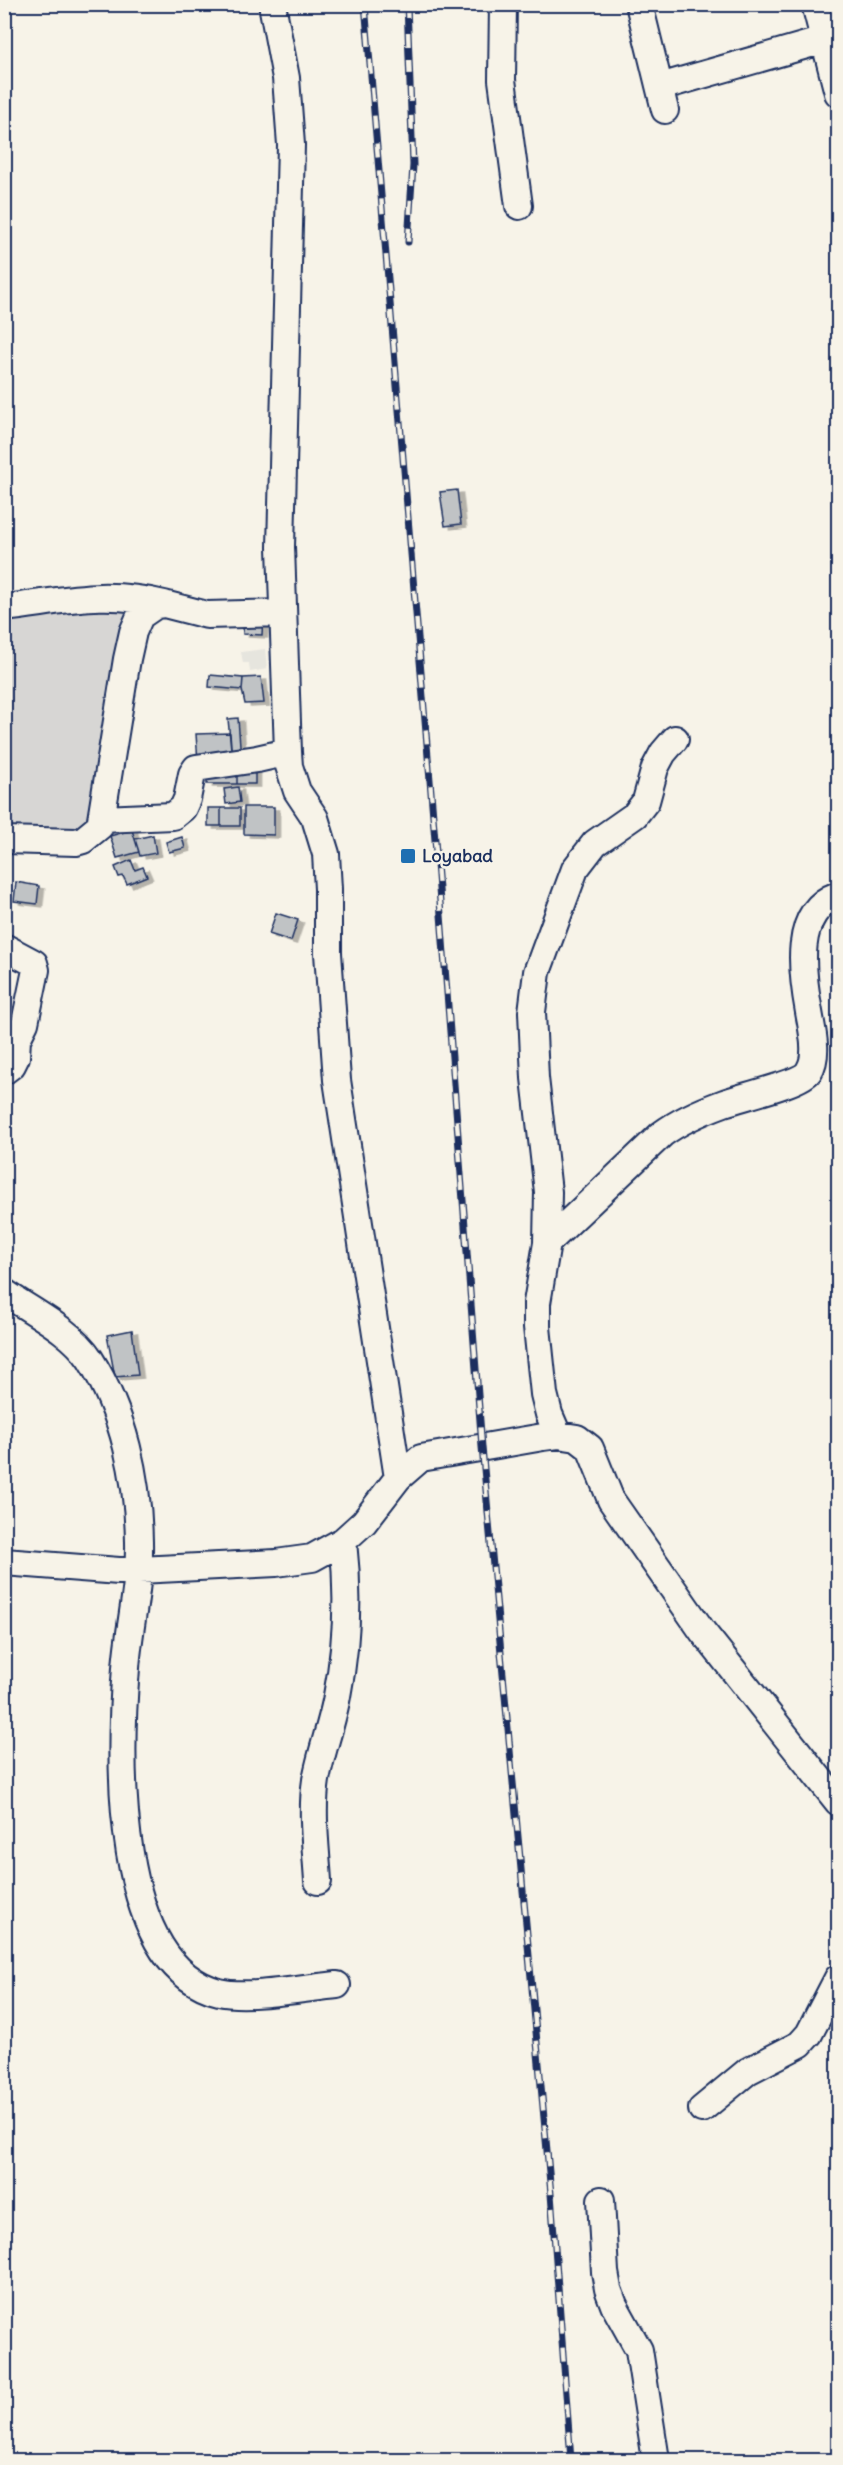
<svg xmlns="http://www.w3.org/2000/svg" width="843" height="2465" font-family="Delius,sans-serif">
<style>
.built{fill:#e6e5de}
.green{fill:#d7d6d4;stroke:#798299;stroke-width:1.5}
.building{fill:#c0c3c5;stroke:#1b2f5e;stroke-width:1.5;filter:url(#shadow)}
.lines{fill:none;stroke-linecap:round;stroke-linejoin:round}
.minor-casing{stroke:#1b2f5e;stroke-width:30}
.minor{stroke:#f7f3e8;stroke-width:26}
.rail-casing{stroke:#1b2f5e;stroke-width:7}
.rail{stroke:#f7f3e8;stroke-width:4.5;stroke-dasharray:14;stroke-linecap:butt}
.poi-dot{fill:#1f6fb2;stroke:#f7f3e8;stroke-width:2}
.labels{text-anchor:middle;stroke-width:5;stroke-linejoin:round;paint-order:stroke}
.poi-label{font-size:18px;font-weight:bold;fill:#1b2f5e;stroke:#f7f3e8;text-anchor:start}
</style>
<defs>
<filter id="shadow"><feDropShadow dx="5.5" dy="3" stdDeviation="0" flood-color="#0004"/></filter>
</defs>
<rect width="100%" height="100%" fill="#f7f3e8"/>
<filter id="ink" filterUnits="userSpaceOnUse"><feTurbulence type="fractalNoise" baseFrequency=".0167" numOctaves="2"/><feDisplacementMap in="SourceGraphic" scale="12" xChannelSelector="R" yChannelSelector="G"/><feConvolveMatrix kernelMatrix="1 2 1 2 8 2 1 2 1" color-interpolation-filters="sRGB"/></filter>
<g filter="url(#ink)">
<path class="built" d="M265 649 267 669 250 672 249 663H243L241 652Z"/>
<path class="green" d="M130 605 99 821 73 831 5 832V612Z"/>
<path class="building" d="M457 490 461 524 445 526 440 492Z
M244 616 263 617 262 635 243 634Z
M210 675 243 678 242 690 209 687Z
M261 677 264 703 245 704 242 690 243 678Z
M238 718 241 759H232L228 719Z
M230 733 232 759 198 762 196 734Z
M237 768V784H207V769Z
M237 768H255V784H237Z
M238 787 240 802 226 804 224 789Z
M244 807H274V835L244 834Z
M208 808H221V826H208Z
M221 808H240V826H221Z
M132 830 139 852 117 858 110 836Z
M153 835 156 853 140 856 135 839Z
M182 837 185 848 169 852 166 842Z
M131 860 135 870 143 867 147 876 127 884 123 876 119 877 115 867Z
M16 882 39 886 37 904 14 901Z
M276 913 298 920 291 941 269 934Z
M132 1330 138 1375 115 1377 107 1335Z"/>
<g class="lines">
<defs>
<path id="minor" d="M272 4 286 78 291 145 281 547 288 752 289 766 297 791 315 818 326 854 328 889V953L337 1080 398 1478
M503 4 502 80 519 206
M639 4 665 110
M815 4 838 93
M660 87 824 40
M4 608C65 601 102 589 164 604
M102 819 173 816 183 808 187 799 192 774 196 768 257 759 288 752
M4 840 76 842 83 840 100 826 127 659 133 632 140 616 156 605 164 604 207 615 282 613
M4 947 34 963 36 970 25 1023 17 1039 16 1057 12 1065 4 1071
M547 1243 662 1134C681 1120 702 1111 724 1103 740 1097 802 1083 809 1071 819 1055 812 1030 809 1012 802 974 792 911 838 895
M4 1292C32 1312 71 1330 90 1359 124 1413 138 1479 139 1542 140 1585 129 1626 126 1668 119 1753 112 1965 219 1992 247 1999 306 1988 337 1985
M558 1435 549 1414 544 1394 537 1327V1303L547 1243 548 1192 535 1078 532 1012 537 972 575 869 595 843 635 815 646 801 655 768 663 753 675 739
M4 1562 119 1571 276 1563 312 1558 343 1541 364 1522 398 1478 421 1458 543 1437 558 1435 577 1438 590 1448 611 1500 703 1632 838 1802
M318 1881C316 1848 311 1813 316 1780 321 1752 332 1724 337 1696 347 1645 349 1593 343 1541
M702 2109 748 2071 800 2044 809 2034 838 1978
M601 2200 605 2272 608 2289 614 2305 639 2350 656 2460"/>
</defs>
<use href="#minor" class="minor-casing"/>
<use href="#minor" class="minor"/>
<defs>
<path id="rail" d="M365 4 438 876 482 1447 551 2194 571 2460
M407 4 413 165 408 242"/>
</defs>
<use href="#rail" class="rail-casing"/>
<use href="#rail" class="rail"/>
</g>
</g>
<rect class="poi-dot" x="400" y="848" width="16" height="16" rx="3"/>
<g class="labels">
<g class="poi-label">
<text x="422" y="862">Loyabad</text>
</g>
</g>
<rect width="843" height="2465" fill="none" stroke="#f7f3e8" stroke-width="24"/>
<rect x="12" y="12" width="819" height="2441" fill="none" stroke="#1b2f5e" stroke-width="2" filter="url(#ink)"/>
</svg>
